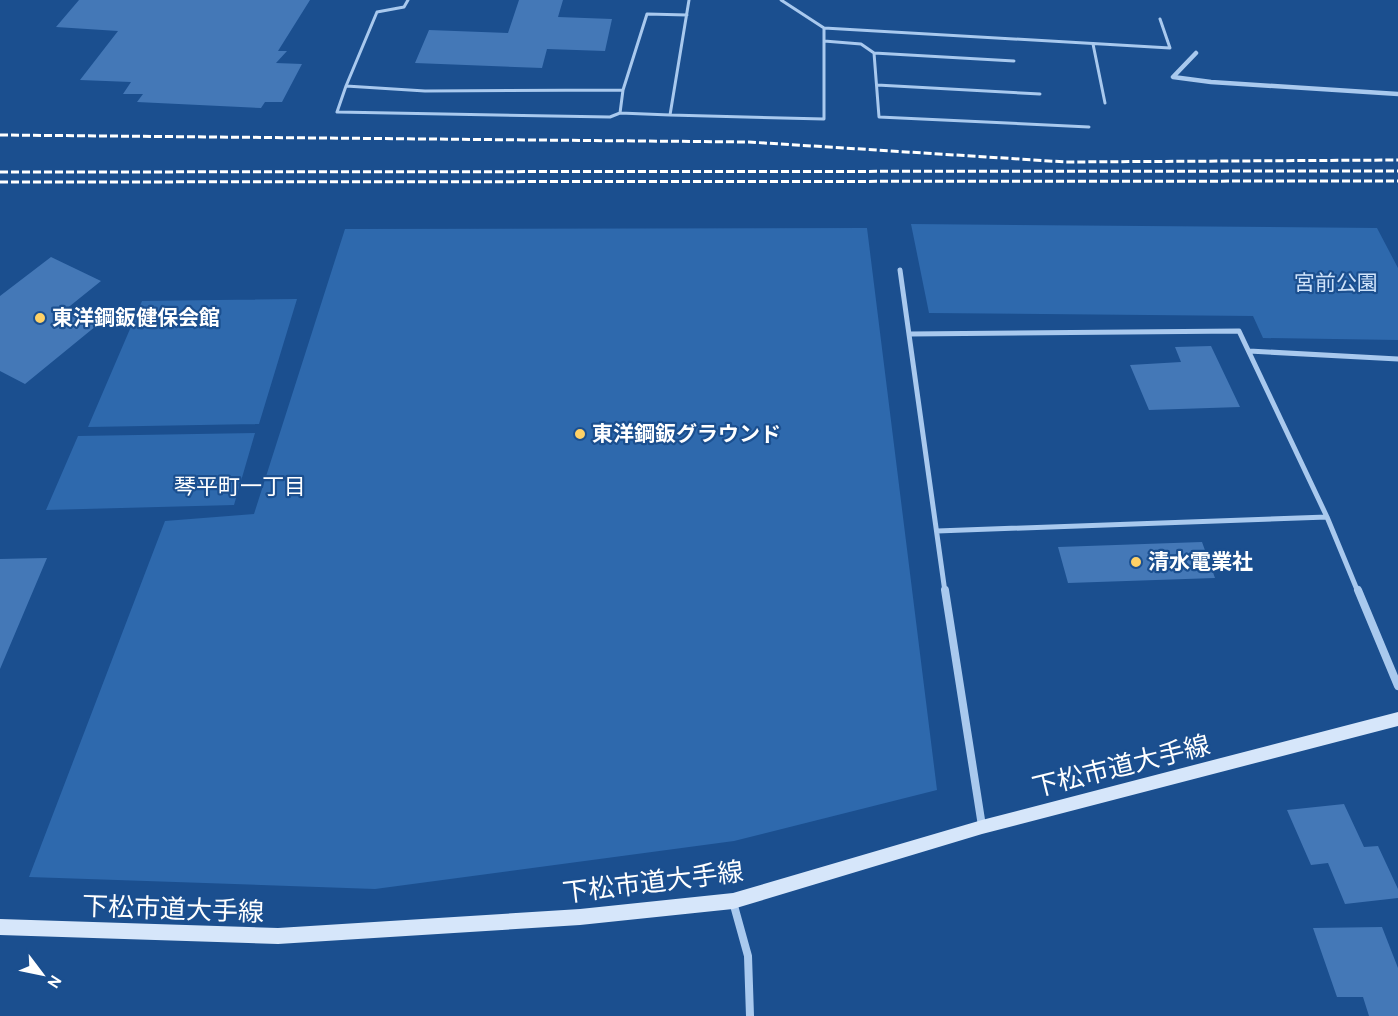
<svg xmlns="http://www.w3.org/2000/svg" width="1398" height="1016" font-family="Cabin,'Noto Sans JP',sans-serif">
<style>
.green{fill:#2e69ad}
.building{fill:#4478b7}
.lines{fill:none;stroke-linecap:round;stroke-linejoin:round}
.lane{stroke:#a9c9ee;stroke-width:3}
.street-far2{stroke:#a9c9ee;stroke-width:4.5}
.street-far1{stroke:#a9c9ee;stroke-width:5}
.street{stroke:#a9c9ee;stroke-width:8}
.secondary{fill:#d6e6fa;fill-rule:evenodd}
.rail{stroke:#fff;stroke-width:3;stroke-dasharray:8 3;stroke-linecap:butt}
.poi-dot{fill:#ffd166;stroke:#1b4f8f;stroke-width:2}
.labels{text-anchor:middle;stroke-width:4.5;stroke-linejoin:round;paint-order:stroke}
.park-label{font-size:21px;fill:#cfe3fa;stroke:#1b4f8f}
.poi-label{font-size:21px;font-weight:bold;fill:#fff;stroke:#1b4f8f;text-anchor:start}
.neighbourhood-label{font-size:22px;fill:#fff;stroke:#1b4f8f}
.near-street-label{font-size:26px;fill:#fff;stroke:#1b4f8f}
</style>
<rect width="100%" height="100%" fill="#1b4f8f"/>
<path class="green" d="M911 224 1377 228 1398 268V340L1263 338 1253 316 929 313Z
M867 228 937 790 734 841 375 889 29 877 165 521 254 514 345 229Z
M297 299 259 424 88 427 142 301Z
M255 433 234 505 46 510 78 436Z"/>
<path class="building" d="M79 0H310L278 51H287L276 63 302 64 282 102H265L261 108 137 102 143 94H123L131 82 80 80 118 31 56 27Z
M519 0H563L558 17 612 19 605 51 547 49 542 68 415 63 429 30 508 33Z
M51 257 101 281 65 310 96 326 25 384 0 371V296Z
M1211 346 1240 407 1149 410 1130 365 1181 362 1175 347Z
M1202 542 1215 578 1068 583 1058 547Z
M47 558 0 669V559Z
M1344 804 1364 847 1378 846 1398 889V898L1345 904 1328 863 1311 865 1287 810Z
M1382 927 1398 968V1016H1369L1363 997H1337L1313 928Z"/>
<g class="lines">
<path class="lane" d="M408 0 404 7 377 12 346 86 425 91 623 90
M824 28 1170 48 1160 19
M824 41 861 44 874 53 879 117 1089 127
M1093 44 1105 103
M874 53 1014 61
M877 85 1040 94
M346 86 337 112 610 117 620 113 670 115 689 0
M620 113 623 90 647 14 687 15
M670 115 824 119V28L781 0"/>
<path class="street-far2" d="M1196 53 1173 77 1211 82 1398 94"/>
<path class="street-far1" d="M900 270 945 592
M910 334 1239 331 1327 517 1358 592
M1249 351 1398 359
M937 531 1327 517"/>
<path class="street" d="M945 590 982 826
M1358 590 1398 686
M733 902 748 956 750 1016"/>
<path class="secondary" d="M1398 712V726L982 834 733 909 580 925 278 944 0 935V919L278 928 580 909 733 893 982 820Z"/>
<path class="rail" d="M0 135 749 142 1066 162 1398 160
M0 172 1398 171
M0 182 1398 181"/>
</g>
<g class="poi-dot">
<circle cx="40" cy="318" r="6"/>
<circle cx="580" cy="434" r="6"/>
<circle cx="1136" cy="562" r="6"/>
</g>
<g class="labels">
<g class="park-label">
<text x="1336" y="290">宮前公園</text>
</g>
<g class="poi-label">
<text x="52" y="325">東洋鋼鈑健保会館</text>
<text x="592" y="441">東洋鋼鈑グラウンド</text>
<text x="1148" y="569">清水電業社</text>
</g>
<g class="neighbourhood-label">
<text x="240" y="494">琴平町一丁目</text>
</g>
<g class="near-street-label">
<text transform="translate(1121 766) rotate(-14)" y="9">下松市道大手線</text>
<text transform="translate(653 882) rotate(-7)" y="9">下松市道大手線</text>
<text transform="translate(173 909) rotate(2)" y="9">下松市道大手線</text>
</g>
</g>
<g transform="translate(42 974) rotate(122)" stroke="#1b4f8f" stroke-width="4.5" paint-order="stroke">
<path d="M0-4.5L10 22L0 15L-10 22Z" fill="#ffffff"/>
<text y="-9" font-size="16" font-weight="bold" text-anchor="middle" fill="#ffffff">N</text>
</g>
</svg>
